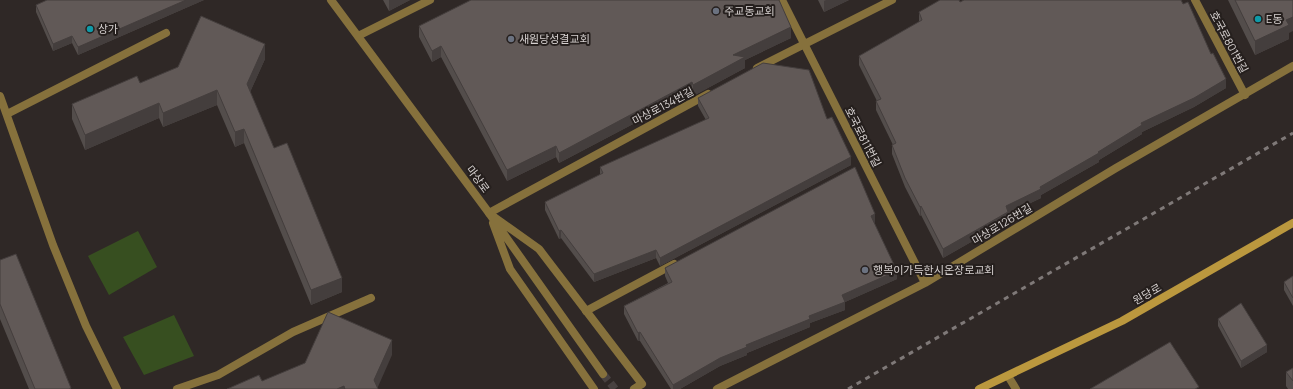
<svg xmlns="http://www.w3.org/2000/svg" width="1293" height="389" font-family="Manrope,'Noto Sans KR',sans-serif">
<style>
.green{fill:#374f20}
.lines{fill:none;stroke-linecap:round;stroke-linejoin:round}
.tertiary-tunnel{stroke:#484140;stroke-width:8;stroke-dasharray:8 4;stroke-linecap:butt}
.service{stroke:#86713c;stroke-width:8}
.minor{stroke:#86713c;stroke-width:8}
.tertiary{stroke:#86713c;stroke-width:8}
.secondary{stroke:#bb983e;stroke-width:8}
.rail{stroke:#7f7978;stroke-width:3;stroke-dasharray:5 5;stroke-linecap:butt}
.wall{fill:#534d4b}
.shaded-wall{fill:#443e3d}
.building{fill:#615957;stroke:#443e3d}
.worship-dot{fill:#6b7280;stroke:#251f1d;stroke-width:1.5}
.culture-dot{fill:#0f9aa8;stroke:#251f1d;stroke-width:1.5}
.labels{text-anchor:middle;stroke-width:4;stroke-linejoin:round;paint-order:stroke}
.poi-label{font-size:11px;fill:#d6d1d0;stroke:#251f1d;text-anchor:start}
.street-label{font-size:11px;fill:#d6d1d0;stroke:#251f1d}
</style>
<rect width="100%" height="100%" fill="#2f2826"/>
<path class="green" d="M138 231 157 267 109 295 88 256Z
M174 315 194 356 144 375 123 337Z"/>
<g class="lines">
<path class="tertiary-tunnel" d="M603 374 615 389"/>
<path class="service" d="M0 96 53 245 86 326 117 389
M7 114 166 33
M177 389 218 375 293 332 371 298"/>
<path class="minor" d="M782 0 925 283
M1195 0 1245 95
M358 36 430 0
M757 68 892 0
M489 213 708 94
M586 311 674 264
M1008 376 1016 389
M717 389 925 283 1116 168 1293 66"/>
<path class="tertiary" d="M331 0 489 213 603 374
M494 217 539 249 642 384 634 389
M493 223 510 269 594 389"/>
<path class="secondary" d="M979 389 1122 321 1293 223"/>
<path class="rail" d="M848 389 1293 133"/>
</g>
<path class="wall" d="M204 0 78 55 72 43 53 51 36 12V5Z
M383 0H410L389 11Z
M818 0H849L824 12Z
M1228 0H1293L1289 33V39L1255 55Z
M960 2 1226 88 1194 107 1142 132V134L1099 160V162L1041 195V198L1008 214V221L943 258 921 215 920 216 905 187 892 154V145H893L876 110V101H877L859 65V56L919 22V12Z
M419 26 791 38 745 60V68L693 96 692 93 559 163 556 157 507 181 441 57 432 62 419 37Z
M265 59 250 92 274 148 342 292 311 305 244 143 235 147 217 105 163 127 159 118 85 150 72 119V104L140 83Z
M698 98 827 119 851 165 660 266 656 258 594 282 561 238 559 239 545 210V202L600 175V167L706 120 698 106Z
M875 222 874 223 897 279 845 302V310L810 323V327L747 353V355L720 366 680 389H671L640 341H638L624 314V306L668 283 665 276V268Z
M0 260 71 389H29L0 319Z
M1293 276V306L1284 290V282Z
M1218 319 1267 352 1241 368 1218 326Z
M1293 368V389H1288L1286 386V372Z"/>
<path class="shaded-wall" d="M186 0H204L78 55V47Z
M389 0H410L389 11Z
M826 0H849L824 12V1Z
M1293 17V31L1289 33V39L1255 55V41L1286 20Z
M791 27V38L745 60V68L693 96V85L733 55Z
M72 36V43L53 51V44Z
M265 44V59L247 99V84Z
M441 46V57L432 62V51Z
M1226 79V88L1194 107 1142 132V134L1099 160V162L1041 195V198L1008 214V221L943 258V249L1006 206 1098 152 1141 123Z
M692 82V93L559 163V153Z
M217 90V105L163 127V113Z
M159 103V118L85 150V135Z
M244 129V143L235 147V132Z
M556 146V157L507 181V170Z
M851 157V165L660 266V258Z
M921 206V215L920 216V207Z
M875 214V222L871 224V216Z
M561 230V238L559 239V231Z
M656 250V258L594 282V274Z
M897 271V279L845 302V310L810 323V327L747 353V355L720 366 680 389H673V385L720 358 746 345 809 316 842 295Z
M342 278V292L311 305V290Z
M640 332V341H638V333Z
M392 340V355L377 389 374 380Z
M1267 345V352L1241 368V361Z
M344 386V389H337Z"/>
<path class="building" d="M47 0H186L78 47 72 36 53 44 36 5Z
M471 0H779L791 27 733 55 745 57 693 85 692 82 559 153 556 146 507 170 441 46 432 51 419 26Z
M940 0H959L960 2 964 0H1181L1183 4 1188 2 1211 54 1213 53 1226 79 1194 98 1141 123 1142 125 1098 152 1099 153 1040 187 1041 189 1006 206 1008 212 943 249 921 206 920 207 905 178 892 145 896 143 876 101 881 99 859 56 922 20 919 12Z
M1235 0H1293V17L1286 20 1289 25 1255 41Z
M201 16 265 44 247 84 274 148 287 143 342 278 311 290 244 129 235 132 217 90 163 113 159 103 85 135 72 104 137 76 140 83 178 67Z
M763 63 809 70 827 119 832 117 851 157 660 258 656 250 594 274 561 230 559 231 545 202 603 173 600 167 709 118 698 98Z
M855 167 875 214 871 216 897 271 842 295 845 302 809 316 810 319 746 345 747 347 720 358 673 385 640 332 638 333 624 306 672 282 665 268Z
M16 254 71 388 69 389H35L0 304V260Z
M1293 276V298L1284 282Z
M1241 303 1267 345 1241 361 1218 319Z
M328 312 392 340 374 380 378 389H345L344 386 337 389H227L259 375 262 381 305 363Z
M1170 342 1199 387 1195 389H1090Z
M1293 368V381L1286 372Z"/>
<g class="worship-dot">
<circle cx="716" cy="11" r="4"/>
<circle cx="511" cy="39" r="4"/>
<circle cx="865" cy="270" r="4"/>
</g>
<g class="culture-dot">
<circle cx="1258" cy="19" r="4"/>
<circle cx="90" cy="29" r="4"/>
</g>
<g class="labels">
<g class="poi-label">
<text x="724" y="15">주교동교회</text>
<text x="1266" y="23">E동</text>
<text x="98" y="33">상가</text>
<text x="519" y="43">새원당성결교회</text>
<text x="873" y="274">행복이가득한시온장로교회</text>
</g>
<g class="street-label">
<text transform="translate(1229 42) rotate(62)" y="4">호국로801번길</text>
<text transform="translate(663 106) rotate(-28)" y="4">마상로134번길</text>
<text transform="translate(863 137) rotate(63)" y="4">호국로811번길</text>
<text transform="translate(478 179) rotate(53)" y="4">마상로</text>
<text transform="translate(1002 224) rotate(-31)" y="4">마상로126번길</text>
<text transform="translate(1147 294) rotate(-30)" y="4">원당로</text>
</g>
</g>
</svg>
